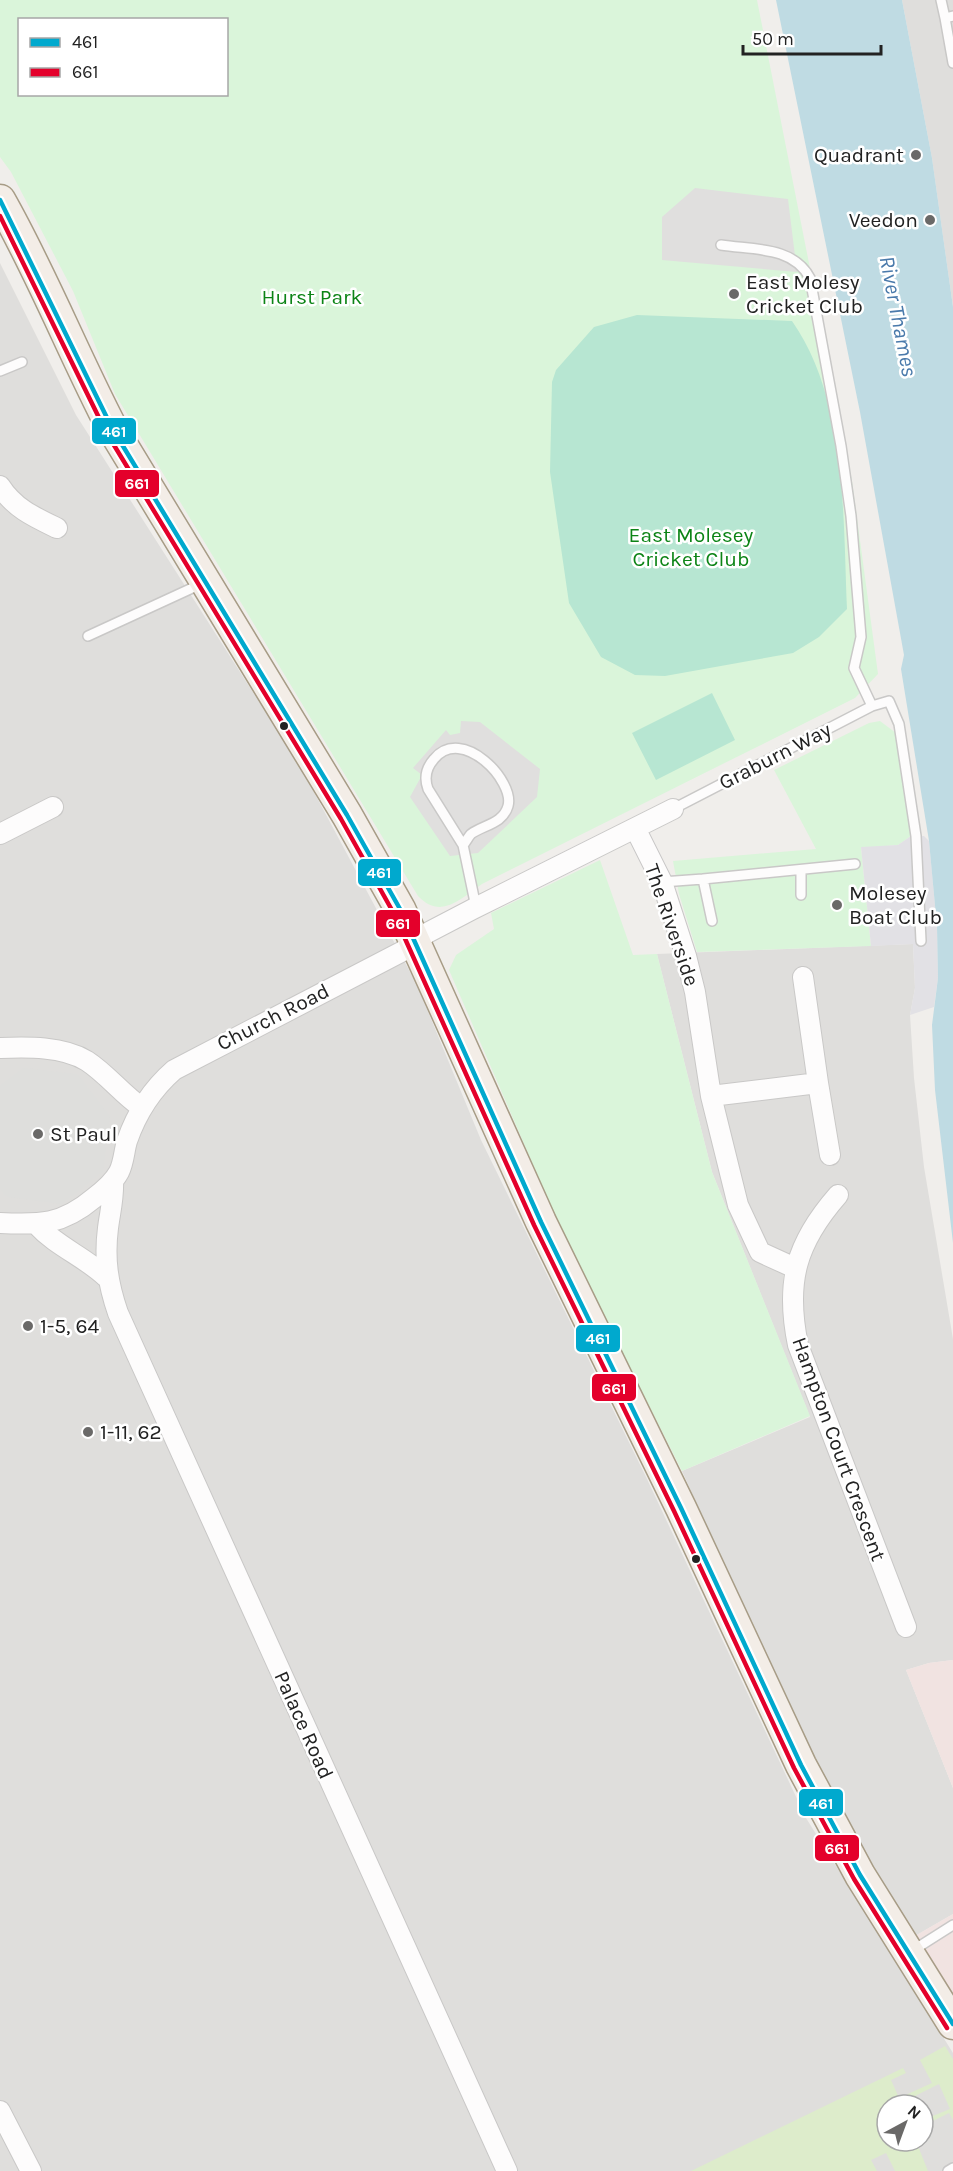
<svg xmlns="http://www.w3.org/2000/svg" width="953" height="2171" font-family="Karla,sans-serif">
<style>
.residential{fill:#dfdedc;fill-rule:evenodd}
.commercial{fill:#f1e3e1}
.religious{fill:#dededc}
.grass{fill:#ddeccb}
.park{fill:#daf5da;fill-rule:evenodd}
.pitch{fill:#b7e6d2}
.parking{fill:#e0dfde}
.plaza{fill:#e2e1e5}
.water{fill:#bfdbe3}
.lines{fill:none;stroke-linecap:round;stroke-linejoin:round}
.lane-casing{stroke:#c9c8c7;stroke-width:12}
.street-casing{stroke:#c9c8c7;stroke-width:22}
.primary-casing{stroke:#a79c86;stroke-width:33}
.lane{stroke:#fdfcfc;stroke-width:9}
.street{stroke:#fdfcfc;stroke-width:20}
.primary{stroke:#f3ede7;stroke-width:30}
.bus-1-casing{stroke:#fff;stroke-width:9}
.bus-2-casing{stroke:#fff;stroke-width:9}
.bus-1{stroke:#00a9ce;stroke-width:4.5}
.bus-2{stroke:#e4002b;stroke-width:4.5}
.poi-dot{fill:#6a6968;stroke:#fff;stroke-width:2}
.bus-dot{fill:#222;stroke:#fff;stroke-width:2}
.labels{text-anchor:middle;stroke-width:5;stroke-linejoin:round;paint-order:stroke}
.poi-label{font-size:21px;fill:#222;stroke:#fff;text-anchor:start}
.park-label{font-size:21px;fill:#0c8416;stroke:#fff}
.street-label{font-size:21px;fill:#222;stroke:#fff}
.water-label{font-size:22px;font-style:italic;fill:#4a7aab;stroke:#fff}
.line-badge{stroke:#fff;stroke-width:2}
.badge-label{font-size:16px;text-anchor:middle;font-weight:bold;fill:#fff}
</style>
<rect width="100%" height="100%" fill="#f0eeeb"/>
<path class="residential" d="M902 0H953V307L932 158Z
M0 263 76 415 300 766 417 985 481 1140 647 1479 806 1818 953 2053V2171H0ZM887 2105H923V2141H887Z
M913 944 915 988 910 1015 914 1078 924 1167 953 1339V1660L929 1663 906 1670 953 1788V1914L915 1936 830 1798 682 1471 810 1417 712 1172 657 954Z"/>
<path class="commercial" d="M953 1660V1788L906 1670 929 1663Z
M953 1914V1996L915 1936Z"/>
<path class="religious" d="M24 1068 77 1074 110 1117 103 1171 61 1204 7 1197 0 1188V1086Z"/>
<path class="grass" d="M945 2046 953 2059V2120L949 2113 923 2126V2120L950 2109 939 2084 915 2096 916 2101 909 2105H887V2141H916L928 2171H895L886 2153 871 2160 877 2171H691L903 2068 906 2073 891 2080 899 2098 932 2083 920 2060Z"/>
<path class="park" d="M0 0H757L852 481 878 674 855 698 482 884C460 899 441 920 418 896L115 394 73 291 11 172 0 157ZM20 20H226V94H20Z
M880 721 896 733 911 836 898 845 861 848 871 946 697 952 679 894 673 861 816 849 774 770 869 723Z
M600 860 633 955 657 954 712 1172 810 1416 682 1471 566 1241 449 970 456 955 494 929 491 913Z"/>
<path class="pitch" d="M637 315 792 321C847 399 843 518 847 609L819 637 793 653 665 676 635 675 601 657 569 603 550 472 552 382 556 370 594 327Z
M712 693 735 740 656 780 632 733Z"/>
<path class="parking" d="M695 188 788 199 797 272 662 260V217Z
M461 721 480 722 540 769 537 797 478 853 450 856 410 797 422 775 413 768 446 730 450 735 460 733Z"/>
<path class="plaza" d="M911 836H924L929 841 937 927 938 978 934 1007 910 1015 915 988 913 944 871 946 861 847 898 845Z"/>
<path class="water" d="M776 0H902L932 158 953 307V1243L935 1090 932 1025 938 978 937 927 929 841 901 669 904 655 860 412Z"/>
<g class="lines">
<defs>
<path id="lane" d="M941 0 945 18
M953 16 945 18 953 63
M721 245C753 250 793 246 810 278L841 446 851 516 861 637 854 668 872 706
M0 371 22 362
M88 636 201 584
M673 809 872 706 889 701 899 724 916 836 921 941
M463 845C466 842 468 837 471 834 483 825 503 824 508 806 515 781 462 725 434 759 426 768 424 778 428 789L463 845 476 907
M703 879 855 864
M662 882 703 879 712 921
M801 895V870
M912 1951 953 1925
M948 2171 953 2168"/>
<path id="street" d="M0 486C14 508 34 517 57 528
M635 828 662 882 686 956 695 992 711 1096 738 1205 760 1252 795 1268
M0 834 53 807
M0 1048C27 1047 63 1046 87 1061 107 1074 122 1094 141 1107
M818 1083 830 1155
M711 1096 818 1083 803 977
M113 1181C114 1197 110 1212 108 1228 104 1259 108 1284 118 1313L507 2171
M838 1195C796 1243 785 1282 798 1345L906 1627
M0 1223C40 1225 62 1225 94 1198 103 1191 113 1183 119 1172 124 1162 124 1151 127 1141 137 1112 151 1090 174 1070L403 951 427 933 473 909 673 809
M37 1225C56 1246 85 1257 106 1277
M0 2111 31 2171"/>
<path id="primary" d="M0 200C42 274 73 353 112 428L347 815 400 909 541 1222 681 1508 801 1765 860 1875 953 2024"/>
</defs>
<use href="#lane" class="lane-casing"/>
<use href="#street" class="street-casing"/>
<use href="#primary" class="primary-casing"/>
<use href="#lane" class="lane"/>
<use href="#street" class="street"/>
<use href="#primary" class="primary"/>
<defs>
<path id="bus-1" d="M0 200 112 428 347 815 400 909 541 1222 681 1508 801 1765 860 1875 953 2024"/>
<path id="bus-2" d="M0 216 106 432 341 819 393 912 534 1225 674 1511 794 1768 854 1879 947 2028"/>
</defs>
<use href="#bus-1" class="bus-1-casing"/>
<use href="#bus-2" class="bus-2-casing"/>
<use href="#bus-1" class="bus-1"/>
<use href="#bus-2" class="bus-2"/>
</g>
<g class="poi-dot">
<circle cx="916" cy="155" r="6"/>
<circle cx="930" cy="220" r="6"/>
<circle cx="734" cy="294" r="6"/>
<circle cx="837" cy="905" r="6"/>
<circle cx="38" cy="1134" r="6"/>
<circle cx="28" cy="1326" r="6"/>
<circle cx="88" cy="1432" r="6"/>
</g>
<g class="bus-dot">
<circle cx="284" cy="726" r="5"/>
<circle cx="696" cy="1559" r="5"/>
</g>
<g class="labels">
<g class="poi-label">
<text x="904" y="162" text-anchor="end">Quadrant</text>
<text x="918" y="227" text-anchor="end">Veedon</text>
<text x="746" y="289">East Molesy<tspan x="746" dy="24">Cricket Club</tspan></text>
<text x="849" y="900">Molesey<tspan x="849" dy="24">Boat Club</tspan></text>
<text x="50" y="1141">St Paul</text>
<text x="40" y="1333">1-5, 64</text>
<text x="100" y="1439">1-11, 62</text>
</g>
<g class="park-label">
<text x="312" y="304">Hurst Park</text>
<text x="691" y="542">East Molesey<tspan x="691" dy="24">Cricket Club</tspan></text>
</g>
<g class="street-label">
<text transform="translate(775 756) rotate(-27)" y="7">Graburn Way</text>
<text transform="translate(672 925) rotate(71)" y="7">The Riverside</text>
<text transform="translate(273 1017) rotate(-27)" y="7">Church Road</text>
<text transform="translate(839 1449) rotate(70)" y="7">Hampton Court Crescent</text>
<text transform="translate(304 1725) rotate(66)" y="7">Palace Road</text>
</g>
<g class="water-label">
<text transform="translate(899 316) rotate(79)" y="8">River Thames</text>
</g>
</g>
<g class="line-badge">
<rect x="91" y="417" width="46" height="28" rx="6" fill="#00a9ce"/>
<rect x="114" y="469" width="46" height="29" rx="6" fill="#e4002b"/>
<rect x="357" y="858" width="45" height="29" rx="6" fill="#00a9ce"/>
<rect x="375" y="909" width="46" height="29" rx="6" fill="#e4002b"/>
<rect x="575" y="1324" width="46" height="29" rx="6" fill="#00a9ce"/>
<rect x="591" y="1373" width="46" height="29" rx="6" fill="#e4002b"/>
<rect x="798" y="1788" width="46" height="29" rx="6" fill="#00a9ce"/>
<rect x="814" y="1834" width="46" height="28" rx="6" fill="#e4002b"/>
</g>
<g class="badge-label">
<text x="114" y="437">461</text>
<text x="137" y="489">661</text>
<text x="379" y="878">461</text>
<text x="398" y="929">661</text>
<text x="598" y="1344">461</text>
<text x="614" y="1394">661</text>
<text x="821" y="1809">461</text>
<text x="837" y="1854">661</text>
</g>
<rect x="18" y="18" width="210" height="78" fill="#ffffff" stroke="#a7a7a7" stroke-width="1.5"/>
<rect x="30" y="38" width="30" height="9" fill="#00a9ce" stroke="#a7a7a7" stroke-width="1.5"/>
<text x="72" y="48" font-size="18" fill="#222222">461</text>
<rect x="30" y="68" width="30" height="9" fill="#e4002b" stroke="#a7a7a7" stroke-width="1.5"/>
<text x="72" y="78" font-size="18" fill="#222222">661</text>
<g transform="translate(905 2123) rotate(41)"><circle r="28" fill="#ffffff" stroke="#a7a7a7" stroke-width="1.5"/>
<path d="M0-4.5L10 22L0 15L-10 22Z" fill="#6a6968"/>
<text y="-9" font-size="16" font-weight="bold" text-anchor="middle" fill="#222222">N</text>
</g>
<path d="M743 45v9h138v-9" fill="none" stroke="#222222" stroke-width="3"/>
<text x="752" y="45" font-size="18" fill="#222222" stroke="#ffffff" stroke-width="4.5" paint-order="stroke">50 m</text>
</svg>
